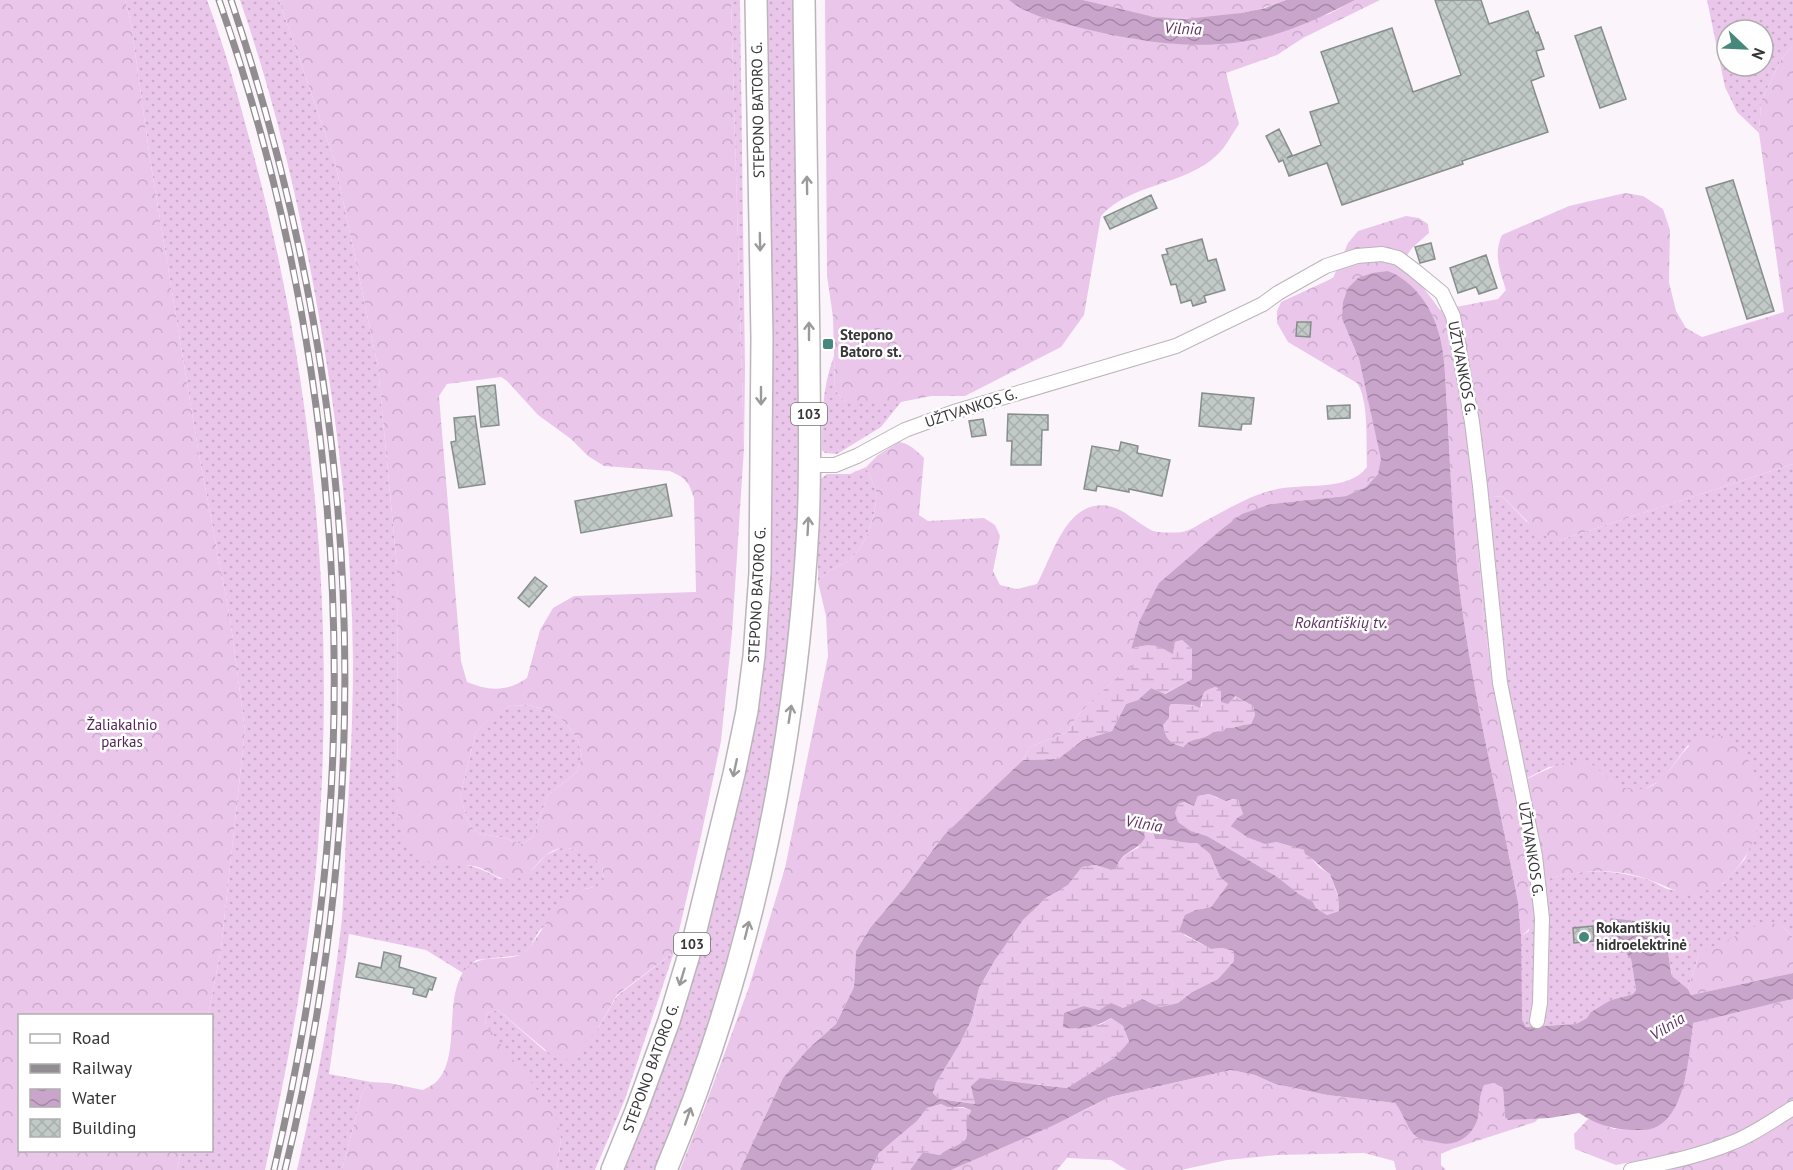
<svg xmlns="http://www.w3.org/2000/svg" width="1793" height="1170" font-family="'PT Sans',sans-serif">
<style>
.grass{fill:url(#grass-dots);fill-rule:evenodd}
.forest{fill:url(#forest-crowns);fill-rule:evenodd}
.wetland{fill:url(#wetland-marsh)}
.water{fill:url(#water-waves);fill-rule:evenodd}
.building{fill:url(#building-cross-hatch);stroke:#868e8c;stroke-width:1.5}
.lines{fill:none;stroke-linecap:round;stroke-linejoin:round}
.street-casing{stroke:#bab5ba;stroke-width:16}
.primary-casing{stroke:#bab5ba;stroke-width:24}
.street{stroke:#fff;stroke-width:14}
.primary{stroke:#fff;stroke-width:21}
.rail-casing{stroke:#918d91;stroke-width:7}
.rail{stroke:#fff;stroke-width:4.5;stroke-dasharray:14;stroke-linecap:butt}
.oneway{stroke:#9b9a9b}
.poi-dot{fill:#46897a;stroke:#fff;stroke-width:2}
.labels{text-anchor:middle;stroke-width:5;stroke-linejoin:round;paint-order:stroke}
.shield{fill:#fff;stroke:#737273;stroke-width:1.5}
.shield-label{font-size:14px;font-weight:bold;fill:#373537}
.street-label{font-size:15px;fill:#373537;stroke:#fff}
.poi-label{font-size:15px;font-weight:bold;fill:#373537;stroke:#fff;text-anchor:start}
.park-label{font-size:15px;fill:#532555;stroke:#fff}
.water-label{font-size:16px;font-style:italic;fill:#603263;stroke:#fff}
</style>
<defs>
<pattern id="grass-dots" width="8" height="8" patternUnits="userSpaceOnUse" patternTransform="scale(1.5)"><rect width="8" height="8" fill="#eac6eb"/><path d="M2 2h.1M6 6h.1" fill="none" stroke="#c9abca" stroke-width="1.8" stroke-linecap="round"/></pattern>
<pattern id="forest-crowns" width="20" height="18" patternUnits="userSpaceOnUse" patternTransform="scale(1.5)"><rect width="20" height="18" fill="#eac6eb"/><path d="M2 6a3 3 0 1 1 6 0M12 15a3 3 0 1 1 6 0" fill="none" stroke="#c9abca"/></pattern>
<pattern id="wetland-marsh" width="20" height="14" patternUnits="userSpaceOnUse" patternTransform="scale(1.5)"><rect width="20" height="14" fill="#eac6eb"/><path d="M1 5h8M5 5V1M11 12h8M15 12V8" fill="none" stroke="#c9abca"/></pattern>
<pattern id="water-waves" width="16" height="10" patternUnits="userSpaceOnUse" patternTransform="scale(1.5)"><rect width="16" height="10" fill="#caa5cb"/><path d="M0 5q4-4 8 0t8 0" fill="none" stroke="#a587a6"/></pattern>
<pattern id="building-cross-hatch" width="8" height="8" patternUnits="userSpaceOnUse" patternTransform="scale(1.5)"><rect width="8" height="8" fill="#c2cac8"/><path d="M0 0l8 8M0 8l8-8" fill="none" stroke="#a7aeac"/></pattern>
</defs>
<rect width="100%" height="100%" fill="#fbf5fb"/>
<path class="grass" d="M125 0H207C229 59 245 122 261 183 315 399 335 624 318 846 309 955 288 1063 265 1170H177L181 1151 212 1150V1016L208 1015 221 949 245 730 230 618 199 455 150 159 131 23Z
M240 0H279L335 162 378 367 397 567 398 815 444 865C469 863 479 867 500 879L532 870 546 855 563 847 585 852 602 865 604 880 599 886 584 889 539 931 530 947 522 955 476 960 463 973 426 950 349 934 329 1074 371 1082 362 1093 342 1170H297C316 1087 333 1003 342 918 344 890 345 862 346 834 350 777 353 719 353 662 352 538 337 416 315 294 297 195 273 95 240 0Z
M731 0H740L745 368 744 448Z
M765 0H794C796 205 808 411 792 615 777 801 728 999 655 1170H621L760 689 769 592 770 340Z
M1707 0H1793V45L1781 60 1761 101 1759 133 1737 112 1725 87ZM1727 30H1763V66H1727Z
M834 356 835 390 845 402H901L881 427 837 454 825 453 822 450C822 418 822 387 834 356Z
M1793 464V937L1780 925 1699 954 1688 989 1672 976 1665 938 1610 919 1613 952 1626 953 1631 959 1636 990 1633 994 1611 1000 1587 1018 1576 1024 1526 1027 1521 1020V936L1529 931 1532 884C1571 870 1605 867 1646 879 1655 881 1663 889 1672 890 1683 892 1711 885 1723 884L1745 859 1757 827 1688 745 1663 779 1645 789H1622L1607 778 1591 764 1549 767 1512 786 1484 626 1475 499 1502 496 1526 521 1560 540Z
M866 467C869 475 875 485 876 493 878 510 865 547 852 558 841 567 826 569 818 582V481L827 474H850Z
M529 705 549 711 565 722 578 740 582 757 577 772 548 795 533 837 521 844 505 838 477 833 468 822 460 796 476 732 496 712 511 706Z
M674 952 625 1099 595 1170H557L561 1138 485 1024 487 1013 498 1010 545 1051 597 1030 617 996Z"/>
<path class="forest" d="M0 0H125L131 23 150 159 199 455 230 618 245 730 221 949 208 1015 20 1016V1150L181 1151 177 1170H0Z
M279 0H731L744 448 732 633 721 741 700 841 674 952 617 995 597 1030 569 1060 555 1058 498 1010 487 1013 485 1024 554 1111 561 1138 557 1170H342L362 1093 371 1082 389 1083 423 1090C426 1088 431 1086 435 1083 461 1060 444 1005 462 974 476 952 500 962 520 955 534 950 553 905 568 894 580 886 593 893 604 879L602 865C585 852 564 839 545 856 536 864 529 876 517 879 502 883 492 872 478 867 466 863 455 867 442 865 413 860 401 843 398 815L397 567 378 367 335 162ZM501 377 507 381 538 415 571 439 588 456 604 466 670 471 682 477 689 485 694 498 696 592 574 596 553 608 540 630 527 678C507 692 489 691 467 682L461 661 439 396 447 384ZM529 705 549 711 565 722 578 740 582 757 577 772 548 795 533 837 521 844 505 838 477 833 468 822 460 796 476 732 497 712 511 706Z
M825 0H1009L1045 18 1134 39 1180 44 1224 43 1329 14 1355 0H1380L1303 38 1277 55 1226 73 1239 124C1232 134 1226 147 1217 155 1185 186 1130 183 1101 216L1084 315 1061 347 965 396H931L901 402H845L835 390 833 317 827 276Z
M1083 0H1286C1246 16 1198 22 1155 17 1131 14 1106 6 1083 0Z
M1793 45V464L1560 540 1540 534 1502 496 1475 499 1484 626 1512 786C1534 777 1554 762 1580 761 1599 760 1607 789 1634 789 1638 789 1643 789 1647 788 1679 775 1682 730 1721 736 1732 738 1739 747 1745 755 1768 788 1763 839 1736 869 1731 874 1727 882 1720 885 1714 888 1706 891 1699 893 1680 897 1664 884 1647 879 1638 876 1626 873 1616 872 1586 869 1560 874 1532 884 1533 904 1540 924 1521 936L1518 902C1497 791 1469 680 1457 567 1452 514 1450 461 1447 408 1445 382 1446 352 1437 327 1430 304 1411 279 1388 271L1342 319 1359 359 1382 459 1378 474 1366 487 1346 496 1271 504 1139 622 1131 649 1135 666 1115 679 1077 716 1068 732 1030 747 1023 760 944 835 905 887 870 928 856 951 854 987 836 1024 807 1050 783 1078 740 1170H680L704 1109 749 987 785 868 828 656 826 616 818 582C826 569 841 567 852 558 865 547 878 510 876 493 875 485 869 475 866 467L878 455 899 442C909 443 917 451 924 458L919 515 928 521 984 518 995 525 1000 536 993 571 1000 585 1017 589 1037 584C1051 559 1063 512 1094 506 1117 501 1132 520 1151 530 1157 533 1175 533 1182 532 1190 531 1199 524 1207 520 1228 509 1249 496 1273 490 1303 482 1347 493 1367 467 1366 446 1369 399 1357 383L1288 342 1277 323V311L1281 302 1333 278 1348 243 1358 231 1406 216 1419 218 1428 224 1429 233 1412 248 1399 267 1420 283 1440 310 1498 299 1506 290C1500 271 1493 254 1502 235L1569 206 1625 193 1643 196 1663 209 1670 230 1669 282 1676 311 1686 328 1702 337 1784 312 1759 133 1761 101 1781 60Z
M1764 922 1780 925 1793 937V973L1691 995 1688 989 1699 954Z
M1793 999V1170H1669L1662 1156 1616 1165 1575 1149 1574 1134 1588 1119 1614 1129 1645 1130 1677 1101 1686 1075 1692 1023Z
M1231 1070 1255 1075 1275 1084 1327 1095 1395 1103 1403 1111 1407 1125C1429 1136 1454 1157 1471 1129 1473 1125 1476 1120 1478 1116 1480 1106 1479 1095 1484 1084L1494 1083 1503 1088 1505 1116 1508 1120 1539 1118 1535 1122 1452 1149 1441 1154V1165L1446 1170H1396L1394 1161 1364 1153 1278 1155 1227 1160 1181 1170H1127L1111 1160 1067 1158 1057 1170H951L1087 1109 1110 1097Z"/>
<path class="wetland" d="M1182 640 1192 649V679L1164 694 1151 688 1138 700 1126 704 1112 731 1083 740 1058 759 1023 760 1030 747 1068 732 1077 716 1096 697 1115 679 1134 666 1131 649C1150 643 1155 644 1173 653L1175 642Z
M1216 687 1221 690V696H1234L1253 706 1255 715 1251 724C1241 724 1239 728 1226 728L1222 732H1213C1201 742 1195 735 1183 747 1168 742 1167 740 1163 724L1169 718 1168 707 1171 704 1202 706 1201 696 1207 689Z
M1209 794 1217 798 1238 800 1243 814 1237 818 1232 826 1247 837 1276 842 1304 850 1320 868 1330 874 1338 896 1339 911 1327 915 1316 908 1313 902 1299 894 1276 876 1207 836 1191 831 1178 822 1174 813 1178 804 1184 802 1194 806 1198 796Z
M1148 829 1153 832 1155 839C1170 838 1182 844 1197 843L1210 854 1220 877 1228 884 1211 907 1196 910 1184 935 1211 949 1222 948 1234 951V961L1218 979 1192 992 1178 1003 1160 1007 1142 999 1123 1008 1111 1004 1099 1010 1084 1006 1073 1029 1102 1024 1111 1018 1123 1026 1129 1043 1114 1058 1067 1088 1035 1084 974 1099 975 1104 939 1099 933 1093 936 1083 959 1045 971 1021 979 988 995 960 1023 920 1046 898 1068 885 1082 867 1096 865 1111 870 1116 869C1120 857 1127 853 1138 848L1144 833Z
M941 1104C951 1108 961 1106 971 1110 969 1122 970 1139 958 1146 951 1149 946 1149 940 1155L923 1152 910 1170H871L879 1153 917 1121 927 1108Z"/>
<path class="water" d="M1009 0H1083L1154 17 1186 19 1241 13 1265 8 1286 0H1355C1326 15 1294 30 1262 38 1203 52 1138 42 1081 28 1057 21 1028 16 1009 0Z
M1388 271C1411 279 1430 304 1437 327 1446 352 1445 382 1447 408 1450 461 1452 514 1457 567 1469 680 1497 791 1518 902L1521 936 1522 1020 1526 1027 1576 1024 1587 1018 1591 1012 1611 1000 1633 994 1636 990 1631 959 1626 953 1613 952 1610 918C1627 921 1657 919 1665 939 1669 950 1669 965 1672 976L1688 989 1691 995 1793 973V999L1693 1023C1689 1052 1687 1110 1658 1126 1649 1131 1641 1130 1631 1130 1611 1129 1595 1124 1579 1113L1550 1118 1508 1120 1505 1117 1503 1088 1494 1083 1484 1085C1479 1095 1480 1106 1478 1117 1474 1134 1458 1147 1440 1143 1433 1141 1423 1141 1417 1137 1406 1129 1404 1113 1395 1103L1327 1095 1275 1084 1255 1075 1231 1070 1110 1097 1052 1126 951 1170H910L923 1152 940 1155C946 1149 951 1149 958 1145 973 1137 964 1128 967 1119 968 1116 971 1113 971 1110L963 1107H948L941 1104 927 1108 917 1121 879 1153 871 1170H740L783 1078 807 1050 836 1024 854 987 856 951 870 928 905 887 944 835 1023 760 1058 759 1083 740 1112 731 1126 704 1138 700 1151 688 1165 694 1192 679V649L1182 640 1175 642 1173 654C1155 644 1150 643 1131 649L1139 622 1159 583 1222 529 1242 514 1271 504 1346 496 1366 487 1378 474 1381 459 1359 359 1342 319 1343 302 1348 288 1358 278 1372 273ZM1216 687 1221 691V702L1228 704 1235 696 1253 706 1255 715 1251 724C1241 724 1239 728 1226 728L1222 732H1213C1201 742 1195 735 1183 747 1168 742 1167 740 1163 725L1169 718V707L1171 704 1193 705 1200 708C1204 695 1199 691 1216 687ZM1209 794 1226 801 1232 799 1238 800 1243 814 1237 818 1231 826 1247 837 1265 844 1276 842 1304 850 1305 854C1315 859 1320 868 1330 874L1338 895 1339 911 1327 915 1316 908 1313 902 1299 894 1276 876 1207 836 1191 831 1178 822 1175 813 1178 804 1184 802 1194 806 1198 796ZM1148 830 1153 832 1155 839C1170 838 1182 844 1197 843L1210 854 1220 877 1228 884 1211 907 1196 910 1185 915 1179 931 1211 949 1222 948 1234 951V961L1218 979 1192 992 1178 1003 1160 1007 1142 999 1123 1008 1111 1003 1099 1010 1084 1006 1064 1013 1063 1027C1079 1031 1097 1027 1111 1018L1123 1026 1129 1042 1114 1058 1067 1088 980 1078 971 1086 975 1104 939 1099 933 1093 936 1083 959 1045 971 1021 979 988 995 960 1023 920 1046 898 1068 885 1082 867 1096 865 1111 870 1116 869C1122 850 1134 854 1145 838L1144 833Z"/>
<path class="building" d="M1435 0H1481L1489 24 1528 11 1536 33 1538 32 1544 49 1536 51 1544 76 1531 81 1548 132 1462 161 1463 164 1342 205 1327 163 1289 176 1283 160 1279 162 1266 136 1279 129 1292 155 1287 158 1321 145 1310 112 1339 103 1321 52 1392 28 1413 92 1461 75Z
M1601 27 1626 99 1600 108 1575 36Z
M1733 180 1774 311 1747 319 1706 188Z
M1151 195 1157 208 1110 229 1104 217Z
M1202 239 1208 261 1216 259 1225 290 1204 296 1206 302 1193 306 1191 300 1181 303 1176 284 1171 285 1162 255 1168 254 1166 249Z
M1431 243 1435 259 1420 263 1415 247Z
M1486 255 1497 288 1479 294 1476 287 1458 293 1450 268Z
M1297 322H1311L1310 337 1296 336Z
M495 385 499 425 481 427 477 387Z
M1202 393 1254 398 1251 424H1242L1241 430 1199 426Z
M1350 405V418L1328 419 1327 406Z
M1008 414 1048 415V430H1042L1041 465H1011L1012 441H1007Z
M475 416 485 484 459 488 451 442 456 441 454 418Z
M983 419 986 435 972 437 969 421Z
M1121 442 1138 446 1137 453 1170 460 1162 496 1129 489V492L1097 486 1096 491 1084 489 1092 446 1119 451Z
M666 484 672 516 581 533 575 501Z
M535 577 547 586 529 607 518 598Z
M1593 926 1594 941 1574 943 1573 928Z
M384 952 401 956 399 967 436 978 432 990 429 989 426 997 413 994 414 988 356 977 359 963 381 968Z"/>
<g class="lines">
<defs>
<path id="street" d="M810 465H835L857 456 905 430 954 412 1176 346 1263 304 1278 293 1326 266 1357 256 1382 254 1398 258 1414 270 1442 293 1453 316 1472 422 1480 486 1500 683 1535 856 1542 918 1540 1003 1537 1021
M1631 1170C1664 1163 1700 1156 1731 1143 1753 1135 1773 1120 1793 1108"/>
<path id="primary" d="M612 1170 636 1111 669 1021 694 938 734 774 747 711 754 656 760 573 762 338 756 0
M666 1170C752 965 796 747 808 526 811 468 809 410 809 352 808 235 806 118 804 0"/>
</defs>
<use href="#street" class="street-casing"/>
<use href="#primary" class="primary-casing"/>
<use href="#street" class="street"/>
<use href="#primary" class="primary"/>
<defs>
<path id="rail" d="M219 0C303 239 342 497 333 751 328 892 306 1033 274 1170
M231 0C360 384 381 776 285 1170"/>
</defs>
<use href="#rail" class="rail-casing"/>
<use href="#rail" class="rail"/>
</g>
<defs><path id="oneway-shaft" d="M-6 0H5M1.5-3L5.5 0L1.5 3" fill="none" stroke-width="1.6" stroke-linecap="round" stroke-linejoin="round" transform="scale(1.5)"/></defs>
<g class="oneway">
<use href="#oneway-shaft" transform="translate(807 185) rotate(-91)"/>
<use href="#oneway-shaft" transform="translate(760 242) rotate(89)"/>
<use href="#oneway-shaft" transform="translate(809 331) rotate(-90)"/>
<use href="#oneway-shaft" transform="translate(761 396) rotate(90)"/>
<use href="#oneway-shaft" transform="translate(808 526) rotate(-87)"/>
<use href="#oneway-shaft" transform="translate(790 714) rotate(-81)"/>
<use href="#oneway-shaft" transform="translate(735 768) rotate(102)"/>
<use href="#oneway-shaft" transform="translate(747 930) rotate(-76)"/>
<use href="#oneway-shaft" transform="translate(682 977) rotate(107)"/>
<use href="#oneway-shaft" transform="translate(688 1116) rotate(-71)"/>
</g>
<g class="poi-dot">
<rect x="822" y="338" width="12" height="12" rx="3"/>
<circle cx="1584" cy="937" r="6"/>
</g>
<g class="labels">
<g class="shield">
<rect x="791" y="403" width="36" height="22" rx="4.5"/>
<rect x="674" y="933" width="36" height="22" rx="4.5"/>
</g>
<g class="shield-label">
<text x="809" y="419">103</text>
<text x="692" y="949">103</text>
</g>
<g class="street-label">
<text transform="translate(758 110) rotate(-91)" y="5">STEPONO BATORO G.</text>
<text transform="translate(1462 368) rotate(79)" y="5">UŽTVANKOS G.</text>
<text transform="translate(971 408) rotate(-18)" y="5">UŽTVANKOS G.</text>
<text transform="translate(757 595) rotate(-87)" y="5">STEPONO BATORO G.</text>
<text transform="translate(1531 849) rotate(81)" y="5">UŽTVANKOS G.</text>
<text transform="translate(651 1068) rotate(-70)" y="5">STEPONO BATORO G.</text>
</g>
<g class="poi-label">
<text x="840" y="340">Stepono<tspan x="840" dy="17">Batoro st.</tspan></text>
<text x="1596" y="933">Rokantiškių<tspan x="1596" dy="17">hidroelektrinė</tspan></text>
</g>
<g class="park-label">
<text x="122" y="730">Žaliakalnio<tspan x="122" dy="17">parkas</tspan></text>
</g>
<g class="water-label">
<text transform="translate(1183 28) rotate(2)" y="6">Vilnia</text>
<text x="1341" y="628">Rokantiškių tv.</text>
<text transform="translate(1144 823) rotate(9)" y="6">Vilnia</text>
<text transform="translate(1667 1026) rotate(-32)" y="6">Vilnia</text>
</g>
</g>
<rect x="18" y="1014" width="195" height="138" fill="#ffffff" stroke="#afaeaf" stroke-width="1.5"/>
<rect x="30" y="1034" width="30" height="9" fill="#ffffff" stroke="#afaeaf" stroke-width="1.5"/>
<text x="72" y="1044" font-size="18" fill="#373537">Road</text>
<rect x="30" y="1064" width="30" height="9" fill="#918d91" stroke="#afaeaf" stroke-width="1.5"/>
<text x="72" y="1074" font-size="18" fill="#373537">Railway</text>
<rect x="30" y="1089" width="30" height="18" fill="url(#water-waves)" stroke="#afaeaf" stroke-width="1.5"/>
<text x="72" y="1104" font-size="18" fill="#373537">Water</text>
<rect x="30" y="1119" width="30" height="18" fill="url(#building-cross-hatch)" stroke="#afaeaf" stroke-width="1.5"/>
<text x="72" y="1134" font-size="18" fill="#373537">Building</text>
<g transform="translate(1745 48) rotate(113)"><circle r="28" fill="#ffffff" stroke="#afaeaf" stroke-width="1.5"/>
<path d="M0-4.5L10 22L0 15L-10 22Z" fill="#46897a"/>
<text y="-9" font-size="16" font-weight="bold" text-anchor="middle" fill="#373537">N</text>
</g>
</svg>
